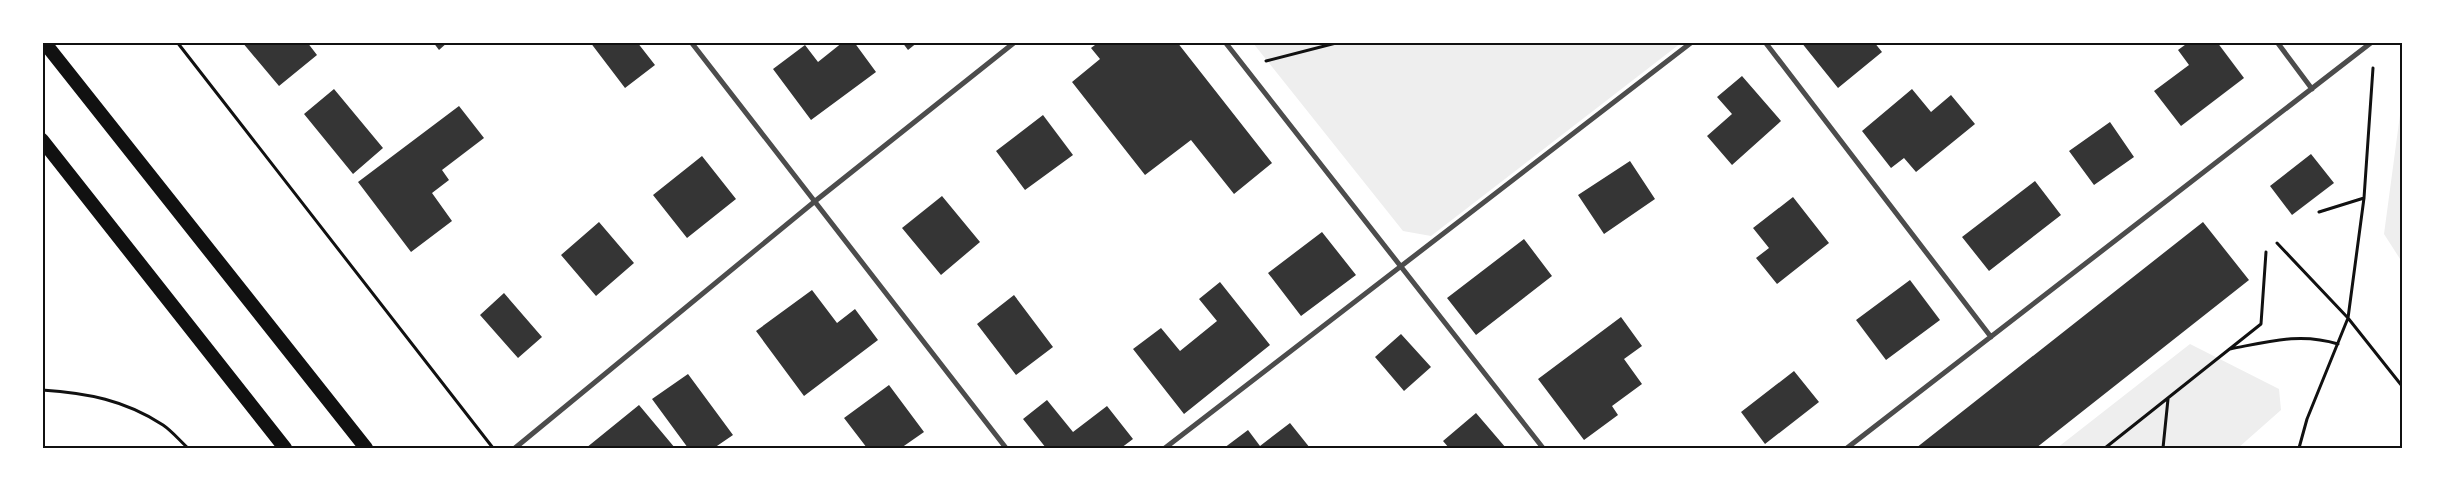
<svg xmlns="http://www.w3.org/2000/svg" width="2445" height="491" font-family="'Work Sans',sans-serif">
<style>
.green{fill:#eee}
.building{fill:#353535}
.lines{fill:none;stroke-linecap:round;stroke-linejoin:round}
.path{stroke:#111;stroke-width:3}
.minor{stroke:#4c4c4c;stroke-width:5}
.trunk{stroke:#111;stroke-width:14}
.neatline{fill:none;stroke:#111;stroke-width:2}
</style>
<rect width="100%" height="100%" fill="#fff"/>
<path class="green" d="M1253 43H1681L1431 236 1403 231Z
M2402 100V262L2384 234Z
M2190 344 2279 389 2281 410 2238 448H2057Z"/>
<path class="building" d="M242 42H307L317 55 279 86Z
M433 42H448L439 50Z
M590 42H637L655 65 625 88Z
M843 42H854L876 72 811 120 773 69 805 45 818 62Z
M902 42H918L908 50Z
M1099 42H1177L1272 163 1234 194 1191 140 1145 175 1072 82 1100 59 1091 48Z
M1801 42H1874L1882 52 1838 88Z
M2189 42H2217L2244 78 2181 126 2154 91 2189 65 2178 50Z
M1742 76 1781 121 1732 165 1707 136 1732 114 1717 97Z
M334 89 383 148 353 174 304 114Z
M1912 89 1931 112 1951 95 1975 124 1916 172 1904 158 1891 168 1862 131Z
M459 106 484 138 442 170 449 180 432 193 452 221 411 252 358 182Z
M1043 115 1073 155 1025 190 996 151Z
M2110 122 2134 157 2094 185 2069 151Z
M2311 154 2334 183 2292 215 2270 186Z
M702 156 736 199 687 238 653 195Z
M1630 161 1655 199 1604 234 1578 195Z
M2035 181 2061 215 1989 271 1962 237Z
M942 196 980 242 941 275 902 228Z
M1793 197 1829 243 1777 284 1756 258 1769 248 1753 228Z
M599 222 634 263 596 296 561 255Z
M2203 222 2249 280 2036 448H1916Z
M1322 232 1356 275 1301 316 1268 273Z
M1524 239 1552 276 1476 335 1447 298Z
M1910 280 1940 320 1886 360 1856 320Z
M1220 282 1270 345 1184 414 1133 349 1161 328 1180 351 1217 321 1199 299Z
M812 290 837 323 855 309 878 340 804 396 756 331Z
M504 293 542 337 518 358 480 315Z
M1014 295 1053 347 1016 375 977 324Z
M1621 317 1642 346 1624 359 1642 384 1612 406 1618 415 1584 440 1538 379Z
M1401 334 1431 367 1404 391 1375 357Z
M1794 371 1819 402 1765 444 1741 412Z
M688 374 733 435 714 448H688L652 399Z
M889 385 924 432 901 448H867L844 418Z
M1047 400 1073 432 1107 406 1133 439 1121 448H1046L1023 419Z
M639 405 675 448H586Z
M1476 413 1506 448H1449L1443 441Z
M1290 423 1310 448H1224L1248 430 1260 446Z"/>
<g class="lines">
<path class="path" d="M177 42 493 448
M1266 61 1340 42
M2319 212 2364 198
M2277 243 2348 318 2402 386
M2230 349C2267 342 2300 332 2338 344
M42 390C87 393 125 400 163 425 172 431 180 441 188 448
M2105 448 2261 324 2266 252
M2163 448 2168 399
M2299 448 2307 419 2348 318 2364 198 2373 68"/>
<path class="minor" d="M691 42 1006 448
M1225 42 1543 448
M1765 42 1991 337
M2277 42 2312 89
M515 448 814 202 1015 42
M1165 448 1692 42
M1847 448 2372 42"/>
<path class="trunk" d="M44 42 366 448
M42 140 285 448"/>
</g>
<rect width="2445" height="491" fill="none" stroke="#ffffff" stroke-width="88"/>
<rect x="44" y="44" width="2357" height="403" class="neatline"/>
</svg>
